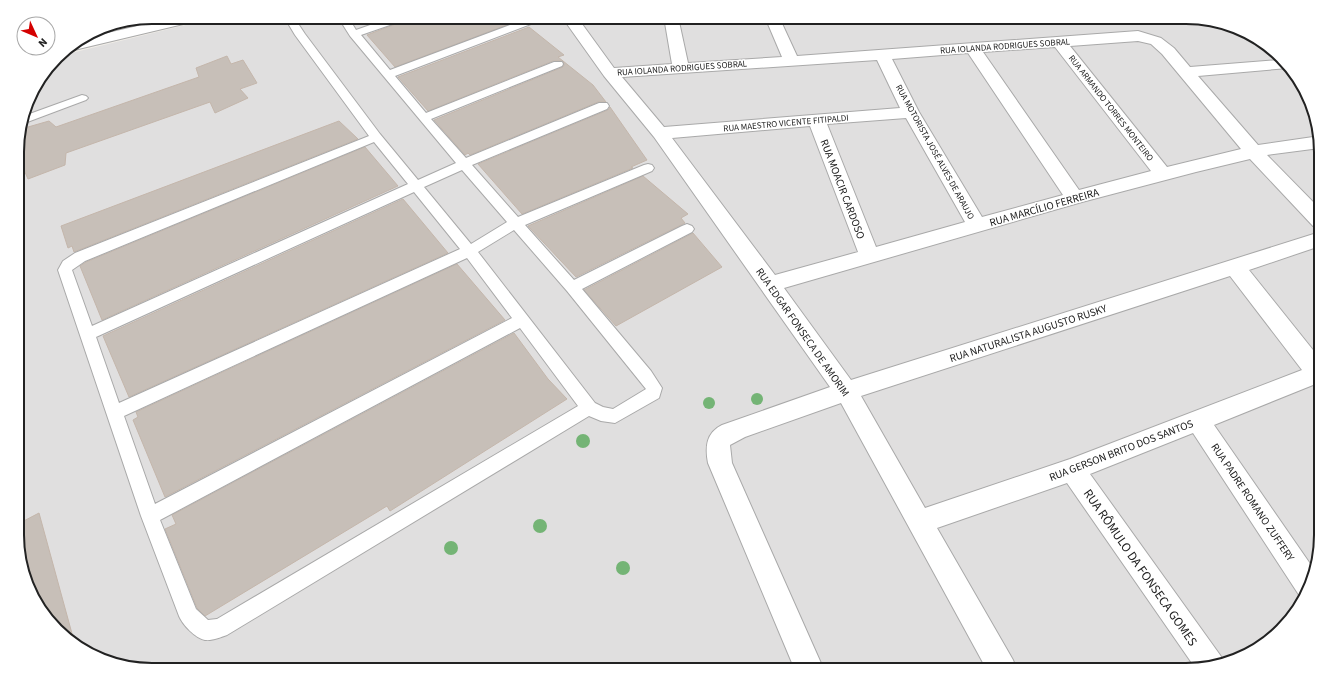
<svg xmlns="http://www.w3.org/2000/svg" width="1338" height="687" font-family="'Source Sans 3',sans-serif">
<style>
.residential{fill:#e0dfdf}
.building{fill:#c7bfb8;stroke:#c4b6ab}
.lines{fill:none;stroke-linecap:round;stroke-linejoin:round}
.lane-casing{stroke:#a9a9a9;stroke-width:2}
.street-casing{stroke:#a9a9a9;stroke-width:2}
.lane{fill:#fff;fill-rule:evenodd}
.street{fill:#fff;fill-rule:evenodd}
.tree{fill:#74b475}
.labels{text-anchor:middle;stroke-width:3;stroke-linejoin:round;paint-order:stroke}
.far-street-label{font-size:9px;fill:#222;stroke:#fff}
.street-label{font-size:11px;fill:#222;stroke:#fff}
.near-street-label{font-size:13px;fill:#222;stroke:#fff}
.rim{fill:none;stroke:#222;stroke-width:2}
</style>
<rect width="100%" height="100%" fill="#f2efe9"/>
<path class="residential" d="M218 17H781L783 21 841 17H1186L1246 31 1298 77 1320 134 1321 535 1307 595 1261 647 1195 670H152L92 656 40 610 18 553 17 143 31 92 59 56Z"/>
<path class="building" d="M414 17H516L520 20 395 67 367 35Z
M529 27 564 55 558 57 563 61H553L428 111 398 77Z
M227 56 231 64 243 60 257 83 240 89 248 98 215 113 210 102 66 153 65 165 28 179 24 170 17 173V143L21 129 49 121 56 127 199 77 196 68Z
M563 61 593 85 606 102H598L470 155 468 153 465 155 434 120 563 67 564 65Z
M610 107 647 160 631 167 633 168 522 214 478 164 608 110Z
M339 121 358 139 74 252 72 246 68 248 61 226Z
M365 147 398 186 102 320 80 266 86 262Z
M643 176 688 214 681 218 685 223 576 277 528 226Z
M403 199 448 253 129 397 103 336Z
M693 233 722 267 616 326 584 290Z
M457 264 505 320 165 497 133 420 138 417 136 412Z
M514 333 548 379 567 399 390 511 387 506 205 616 197 608 165 529 176 524 172 515Z
M39 513 74 641 40 610 18 553V524Z"/>
<g class="lines">
<defs>
<path id="lane" d="M287 17H297L299 25 305 34 380 134 418 180 456 163 350 36 338 17H348L356 30 393 17H408L407 19 361 35 390 70 531 17H545L544 19 395 76 426 113 554 62H562L563 64 562 66 431 119 466 158 599 103H607L609 106 607 109 472 165 518 217 644 165 648 164 652 165 654 168 652 171 525 225 574 280 682 226 687 224 692 226 694 229 692 232 582 289 651 371 662 388 659 398 615 423 601 421 589 416 227 635C221 637 212 641 205 640 195 638 183 625 179 616L141 516 58 270 63 261 75 253 369 136 295 35 289 25ZM374 142 408 184 92 326 72 270 85 261ZM462 170 507 222 471 244 424 187ZM414 192 460 249 119 403 96 337ZM514 230 567 291 646 389 613 409 603 407 595 403 478 252ZM467 258 512 318 155 504 124 416ZM520 328 578 406 217 619 208 620 196 609 160 520Z
M82 95 86 96 88 98 86 100 22 124 24 116Z"/>
<path id="street" d="M176 17H203L201 20 196 21 70 51 65 49 82 39Z
M562 17H577L614 68 672 64 664 17H678L688 63 782 57 765 17H779L797 56 1138 31 1161 38 1174 48 1190 67 1279 60 1288 68 1198 76 1258 145 1320 136V148L1267 155 1320 209V228L1313 226 1250 159 1196 172 1082 202 784 288 851 380 1320 232V246L1249 270 1321 360V387L1313 385 1214 425 1313 568 1307 595 1305 597 1299 595 1193 433 1090 474 1220 655 1223 660 1196 669 1067 483 937 528 1013 660 1017 670H987L841 403 745 437 730 445 732 463 824 670H795L708 463C705 447 706 433 722 425L830 387 654 137 604 76ZM1138 41 1151 44 1162 54 1241 149 1167 167 1070 46ZM1055 47 1151 171 1079 190 983 52ZM968 53 1063 195 982 217 919 112 892 59ZM877 60 900 108 664 127 622 77ZM906 118 965 222 876 247 827 124ZM810 126 858 252 775 275 672 138ZM1230 276 1302 370 1070 459 925 508 861 396Z"/>
</defs>
<use href="#lane" class="lane-casing"/>
<use href="#street" class="street-casing"/>
<use href="#lane" class="lane"/>
<use href="#street" class="street"/>
</g>
<g class="tree">
<circle cx="757" cy="399" r="6"/>
<circle cx="709" cy="403" r="6"/>
<circle cx="583" cy="441" r="7"/>
<circle cx="540" cy="526" r="7"/>
<circle cx="451" cy="548" r="7"/>
<circle cx="623" cy="568" r="7"/>
</g>
<g class="labels">
<g class="far-street-label">
<text transform="translate(1005 46) rotate(-4)" y="3">RUA IOLANDA RODRIGUES SOBRAL</text>
<text transform="translate(682 68) rotate(-4)" y="3">RUA IOLANDA RODRIGUES SOBRAL</text>
<text transform="translate(1111 108) rotate(52)" y="3">RUA ARMANDO TORRES MONTEIRO</text>
<text transform="translate(786 123) rotate(-5)" y="3">RUA MAESTRO VICENTE FITIPALDI</text>
<text transform="translate(935 152) rotate(61)" y="3">RUA MOTORISTA JOSÉ ALVES DE ARAUJO</text>
</g>
<g class="street-label">
<text transform="translate(843 189) rotate(69)" y="4">RUA MOACIR CARDOSO</text>
<text transform="translate(1044 207) rotate(-16)" y="4">RUA MARCÍLIO FERREIRA</text>
<text transform="translate(803 332) rotate(55)" y="4">RUA EDGAR FONSECA DE AMORIM</text>
<text transform="translate(1028 333) rotate(-18)" y="4">RUA NATURALISTA AUGUSTO RUSKY</text>
<text transform="translate(1121 450) rotate(-21)" y="4">RUA GERSON BRITO DOS SANTOS</text>
<text transform="translate(1253 502) rotate(56)" y="4">RUA PADRE ROMANO ZUFFERY</text>
</g>
<g class="near-street-label">
<text transform="translate(1141 567) rotate(55)" y="5">RUA RÔMULO DA FONSECA GOMES</text>
</g>
</g>
<path d="M0 0H1338V687H0ZM152 24H1186A128 128 0 0 1 1314 152V535A128 128 0 0 1 1186 663H152A128 128 0 0 1 24 535V152A128 128 0 0 1 152 24Z" fill="#fff" fill-rule="evenodd"/>
<path class="rim" d="M152 24H1186A128 128 0 0 1 1314 152V535A128 128 0 0 1 1186 663H152A128 128 0 0 1 24 535V152A128 128 0 0 1 152 24Z"/>
<g transform="translate(36 36) rotate(134)"><circle r="19" fill="#ffffff" stroke="#a7a7a7"/>
<path d="M0-3L7 15L0 10L-7 15Z" fill="#d40000"/>
<text y="-6" font-size="11" font-weight="bold" text-anchor="middle" fill="#222222">N</text>
</g>
</svg>
